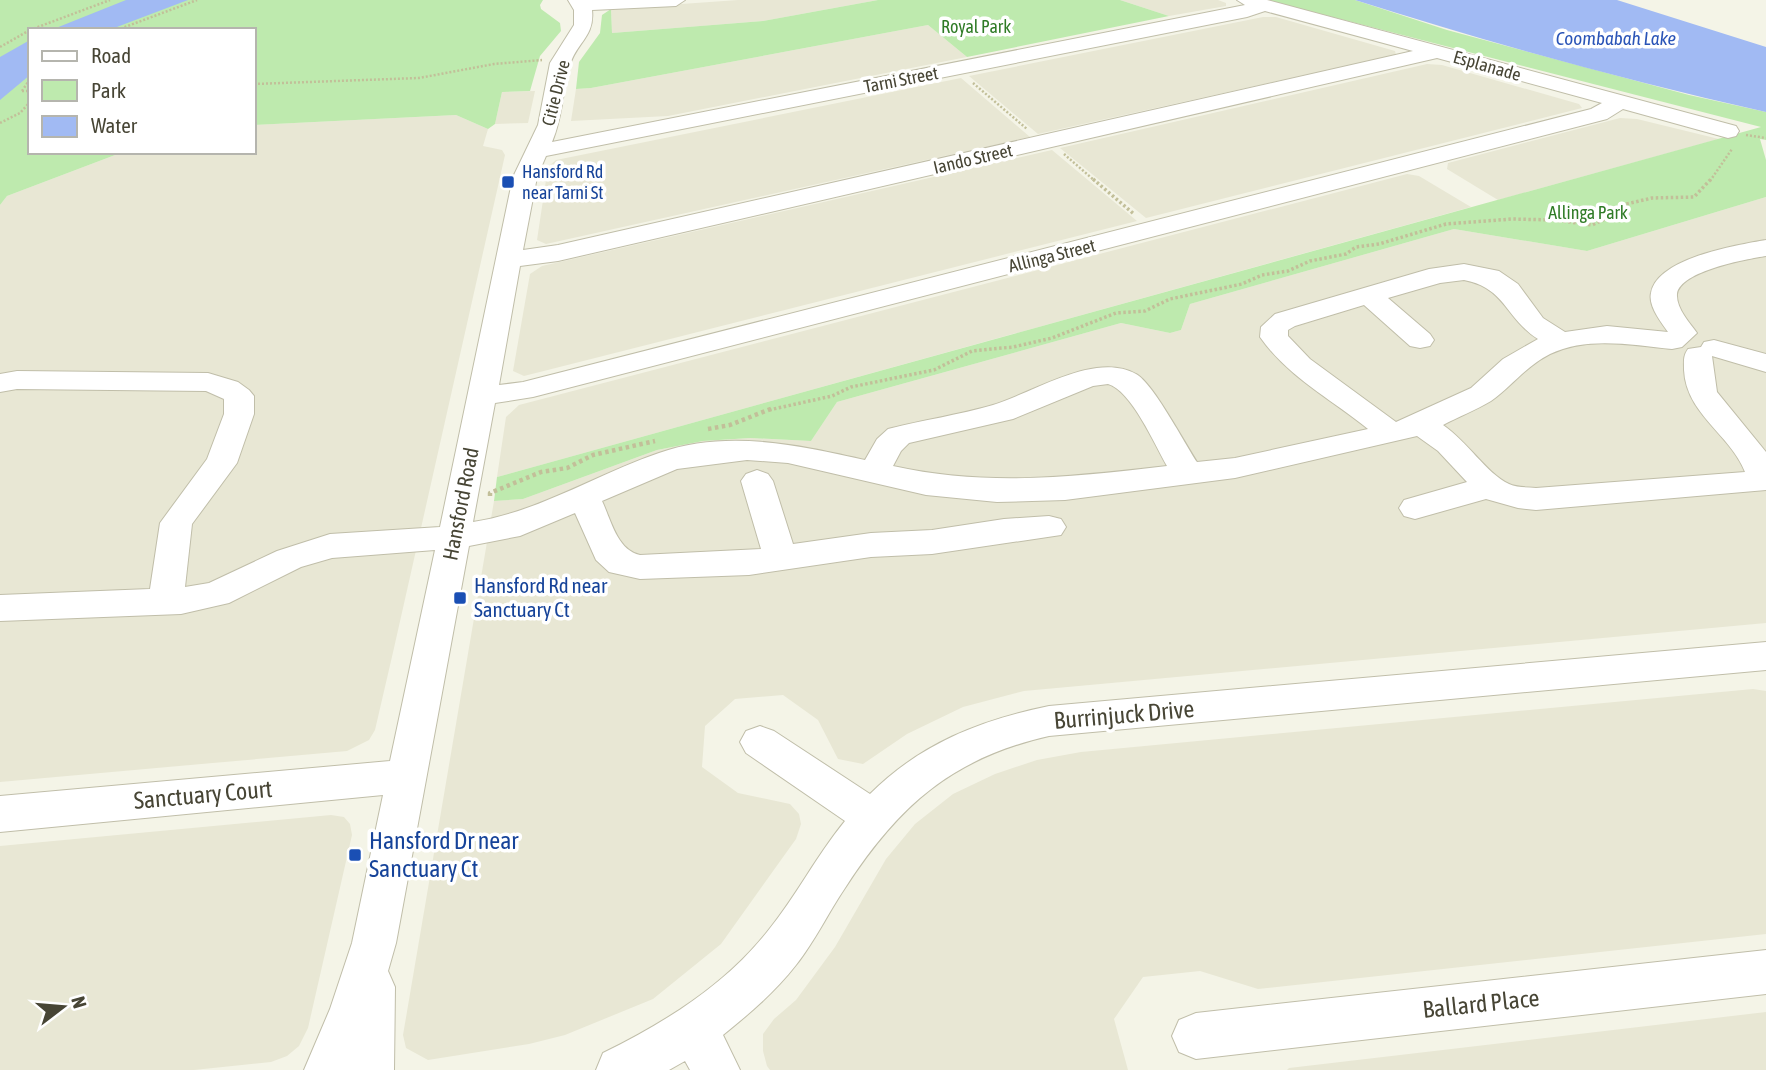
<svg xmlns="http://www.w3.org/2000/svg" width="1766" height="1070" font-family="'Asap Condensed',sans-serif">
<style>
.residential{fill:#e8e7d4}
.green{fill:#beeaae}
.water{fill:#a1baf3}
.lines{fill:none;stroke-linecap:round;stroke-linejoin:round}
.minor-casing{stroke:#c0bea9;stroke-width:2}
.path-far2{stroke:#c2bf99;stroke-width:2.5;stroke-dasharray:2 2;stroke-linecap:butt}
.path-far1{stroke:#c2bf99;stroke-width:3.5;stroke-dasharray:2.5 2.5;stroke-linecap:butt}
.path{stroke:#c2bf99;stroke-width:4.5;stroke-dasharray:3.5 3.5;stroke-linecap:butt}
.minor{fill:#fff;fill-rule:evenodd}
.transit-dot{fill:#1a4fb4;stroke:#fff;stroke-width:2.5}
.labels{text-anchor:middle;stroke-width:7;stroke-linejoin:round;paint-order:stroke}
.far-park-label{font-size:18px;fill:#2f7b26;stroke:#fff}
.far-street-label{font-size:18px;fill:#474535;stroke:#fff}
.far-transit-label{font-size:18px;fill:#164399;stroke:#fff;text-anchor:start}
.far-water-label{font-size:19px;font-style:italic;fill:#2a54b7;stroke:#fff}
.street-label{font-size:21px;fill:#474535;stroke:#fff}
.transit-label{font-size:21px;fill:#164399;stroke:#fff;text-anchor:start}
.near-street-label{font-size:24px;fill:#474535;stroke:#fff}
.near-transit-label{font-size:24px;fill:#164399;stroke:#fff;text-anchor:start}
</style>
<rect width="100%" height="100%" fill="#f4f4e7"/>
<path class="residential" d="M738 0H878L763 21 612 33 611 9Z
M1120 0H1218L1226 3V6L1169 16Z
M1263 17H1276L1395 51 1396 55 1038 134 969 76Z
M928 25 967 57 668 116 571 121 576 89 591 88Z
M1427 64 1442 65 1579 104 1582 108 1146 218 1060 148Z
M961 78 1030 137 546 244 537 240 548 167 556 160Z
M535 91 528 123 495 124 502 92Z
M456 115 488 129 483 146 502 150 505 155 394 648 375 730 369 740 347 751 0 782V205L7 196 123 152H254V125Z
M1620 118 1637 119 1719 139 1498 200 1447 169 1448 163Z
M1052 150 1137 221 524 376 513 371 530 274 542 266Z
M1407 174 1419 176 1471 207 497 477 506 417 519 405Z
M1766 197V623L1024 691 963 707 907 734 863 764 838 759 818 720 783 695 735 699 705 726 702 767 738 793 790 804 799 814 801 824 796 839 721 944 653 999 565 1035 529 1044 428 1060 406 1048 403 1035 494 501 523 499 657 450 703 441 750 438 811 441 837 402 1121 323 1170 333 1181 330 1190 304 1454 229 1587 251Z
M1753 689 1766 691V934L1258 989 1200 971 1143 977 1114 1019 1128 1070H770L767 1066 763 1051V1034L774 1019 796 1000 835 947 886 859 915 824 953 794 995 774 1037 760 1081 752Z
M331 815 344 817 350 824 352 835 308 1028 299 1046 287 1056 271 1062 194 1070H0V846Z
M1766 1012V1070H1287L1289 1068Z"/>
<path class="green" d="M0 0H543L540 5 541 9 560 23 561 31 540 56 530 91 502 92 495 124 488 129 456 115 254 125V30H30V152H123L7 196 0 205Z
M878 0H1120L1169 16 967 57 928 25 591 88 576 89 579 62 600 33 602 15 611 9 612 33 763 21Z
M1266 0H1355L1447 30 1689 95 1766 112V140L1760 139 1766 160V197L1587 251 1454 229 1190 304 1181 330 1170 333 1121 323 837 402 811 441 750 438 703 441 657 450 523 499 494 501 497 477 1761 127Z"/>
<path class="water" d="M126 0H188L109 30H51Z
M1355 0H1617L1766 47V112C1628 81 1490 43 1355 0Z
M30 40V75L0 100V57Z"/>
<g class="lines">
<defs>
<path id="minor" d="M568 0H685L676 6 592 10C595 37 576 43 570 65 562 91 563 117 552 142L1245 5 1237 0H1267L1736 126 1739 131 1736 136 1728 138 1623 109 1607 119 533 397 495 403 473 522C539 512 597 474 659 453 727 429 797 445 865 460L877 439 888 429C923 420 959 415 993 405 1033 393 1095 351 1136 374 1153 383 1185 444 1197 462L1235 458 1368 429C1331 399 1288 377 1260 337L1261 327 1275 314 1429 269 1464 264 1499 271 1518 284 1543 318 1565 332 1607 326 1668 332C1661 322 1648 306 1651 293 1657 258 1737 245 1766 240V256C1747 259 1680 271 1677 294 1676 308 1689 322 1697 333L1682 347 1672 349C1633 345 1587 336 1550 354 1526 366 1512 386 1491 401 1476 410 1458 417 1443 425 1467 441 1486 473 1509 484 1517 488 1527 487 1536 488L1745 472C1730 434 1686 414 1684 370 1684 361 1683 356 1688 349L1701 347 1704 342 1714 340 1766 354V372L1712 356 1717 392 1766 452V490L1536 510 1518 508 1486 499 1415 519 1404 516 1399 508 1404 500 1467 482 1438 451 1417 436 1235 478 1065 500 997 502 926 495 788 463 747 460 677 469 602 501C611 520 617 550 640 555L761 549 741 481 746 474 757 470 768 474 773 481 793 544 871 533 932 530 1004 519 1049 516 1061 519 1066 527 1061 535 932 554 871 557 749 575 640 579 609 572 596 560 575 513 520 536 469 546 396 943 388 971 395 987 394 1070H304L330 1009 352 943 383 795 0 832V796L390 761 435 550 332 558 301 567 229 603 181 614 0 621V595L150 589 160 523 207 459 224 414V399L206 391 17 389 0 392V374L17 371 208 373 238 382 249 390 254 396V414L237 463 192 524 185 587 209 583 277 551 330 534 440 527 513 177 538 125 550 63 574 25V10ZM1265 11 1413 51 558 245 523 250 537 177 546 156 1247 17ZM1437 58 1602 103 1591 109 523 382 499 385 520 266 558 261ZM1464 280C1506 288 1505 318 1538 339L1503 359 1471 388 1396 422 1310 359 1288 336V330L1295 326 1364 305 1410 346 1420 348 1430 346 1434 340 1430 334 1388 298 1440 283ZM1108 384C1131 390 1155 445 1167 466 1073 477 987 487 893 466L901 451 909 443 1013 419 1093 386Z
M1766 642V670L1049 736C952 758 898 806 845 888 828 913 815 941 796 965 775 992 749 1014 723 1035L740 1070H690L685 1061 669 1070H596L603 1053C664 1023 724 986 767 932 796 897 816 856 845 821L746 753 740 742 746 731 760 726 774 731 870 794C920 744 980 720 1049 706Z
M1766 950V994L1196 1059 1179 1052 1172 1036 1179 1020 1196 1013Z"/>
</defs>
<use href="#minor" class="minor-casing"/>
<path class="path-far2" d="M30 30 110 0
M117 30 197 0
M0 47 30 30
M973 83 1027 129
M254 84 419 78 494 64 542 60
M22 91 30 79
M22 91H30
M0 123 20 113 30 102
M1746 135 1766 138
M1064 154 1095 181
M1710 181 1732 149"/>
<path class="path-far1" d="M1093 179 1134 214
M769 410 832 396 851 387 934 370 972 351 1013 347 1052 338 1116 313 1145 311 1170 299 1242 284 1262 275 1288 271 1310 261 1346 254 1356 247 1379 244 1446 224 1512 219 1555 220 1592 225 1609 217 1622 205 1652 198 1694 197 1711 179"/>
<path class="path" d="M708 429 730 425 773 408
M490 496V493L541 472 567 468 593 455 655 441"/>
<use href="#minor" class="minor"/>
</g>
<g class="transit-dot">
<rect x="501" y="175" width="14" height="14" rx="3.5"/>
<rect x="453" y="591" width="14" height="14" rx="3.5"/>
<rect x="348" y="848" width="14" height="14" rx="3.5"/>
</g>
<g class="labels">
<g class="far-park-label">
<text x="976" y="33">Royal Park</text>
<text x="1588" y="219">Allinga Park</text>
</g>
<g class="far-street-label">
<text transform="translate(1487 66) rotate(16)" y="6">Esplanade</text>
<text transform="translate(901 80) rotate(-11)" y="6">Tarni Street</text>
<text transform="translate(556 93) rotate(-76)" y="6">Citie Drive</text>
<text transform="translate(973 159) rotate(-13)" y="6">Iando Street</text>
<text transform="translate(1052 256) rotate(-14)" y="6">Allinga Street</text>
</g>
<g class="far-transit-label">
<text x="522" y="178">Hansford Rd<tspan x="522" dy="21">near Tarni St</tspan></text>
</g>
<g class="far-water-label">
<text x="1616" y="45">Coombabah Lake</text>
</g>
<g class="street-label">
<text transform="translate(461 504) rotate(-79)" y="7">Hansford Road</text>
</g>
<g class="transit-label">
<text x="474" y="593">Hansford Rd near<tspan x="474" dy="24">Sanctuary Ct</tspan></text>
</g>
<g class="near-street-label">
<text transform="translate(1124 715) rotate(-5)" y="8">Burrinjuck Drive</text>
<text transform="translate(203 795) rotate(-5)" y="8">Sanctuary Court</text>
<text transform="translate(1481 1004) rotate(-6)" y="8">Ballard Place</text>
</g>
<g class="near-transit-label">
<text x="369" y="849">Hansford Dr near<tspan x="369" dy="28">Sanctuary Ct</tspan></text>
</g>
</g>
<rect x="28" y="28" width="228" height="126" fill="#ffffff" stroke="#b5b5ae" stroke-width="2"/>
<rect x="42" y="51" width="35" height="10" fill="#ffffff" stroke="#b5b5ae" stroke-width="2"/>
<text x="91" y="63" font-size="21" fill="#474535">Road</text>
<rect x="42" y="80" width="35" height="21" fill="#beeaae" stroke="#b5b5ae" stroke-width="2"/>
<text x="91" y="98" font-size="21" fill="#474535">Park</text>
<rect x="42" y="116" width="35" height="21" fill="#a1baf3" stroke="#b5b5ae" stroke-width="2"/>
<text x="91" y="133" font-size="21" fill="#474535">Water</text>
<g transform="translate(63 1007) rotate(74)" stroke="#ffffff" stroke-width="5" paint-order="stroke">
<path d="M0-5L12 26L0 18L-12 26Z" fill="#474535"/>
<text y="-10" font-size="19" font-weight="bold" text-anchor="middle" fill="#474535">N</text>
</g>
</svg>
